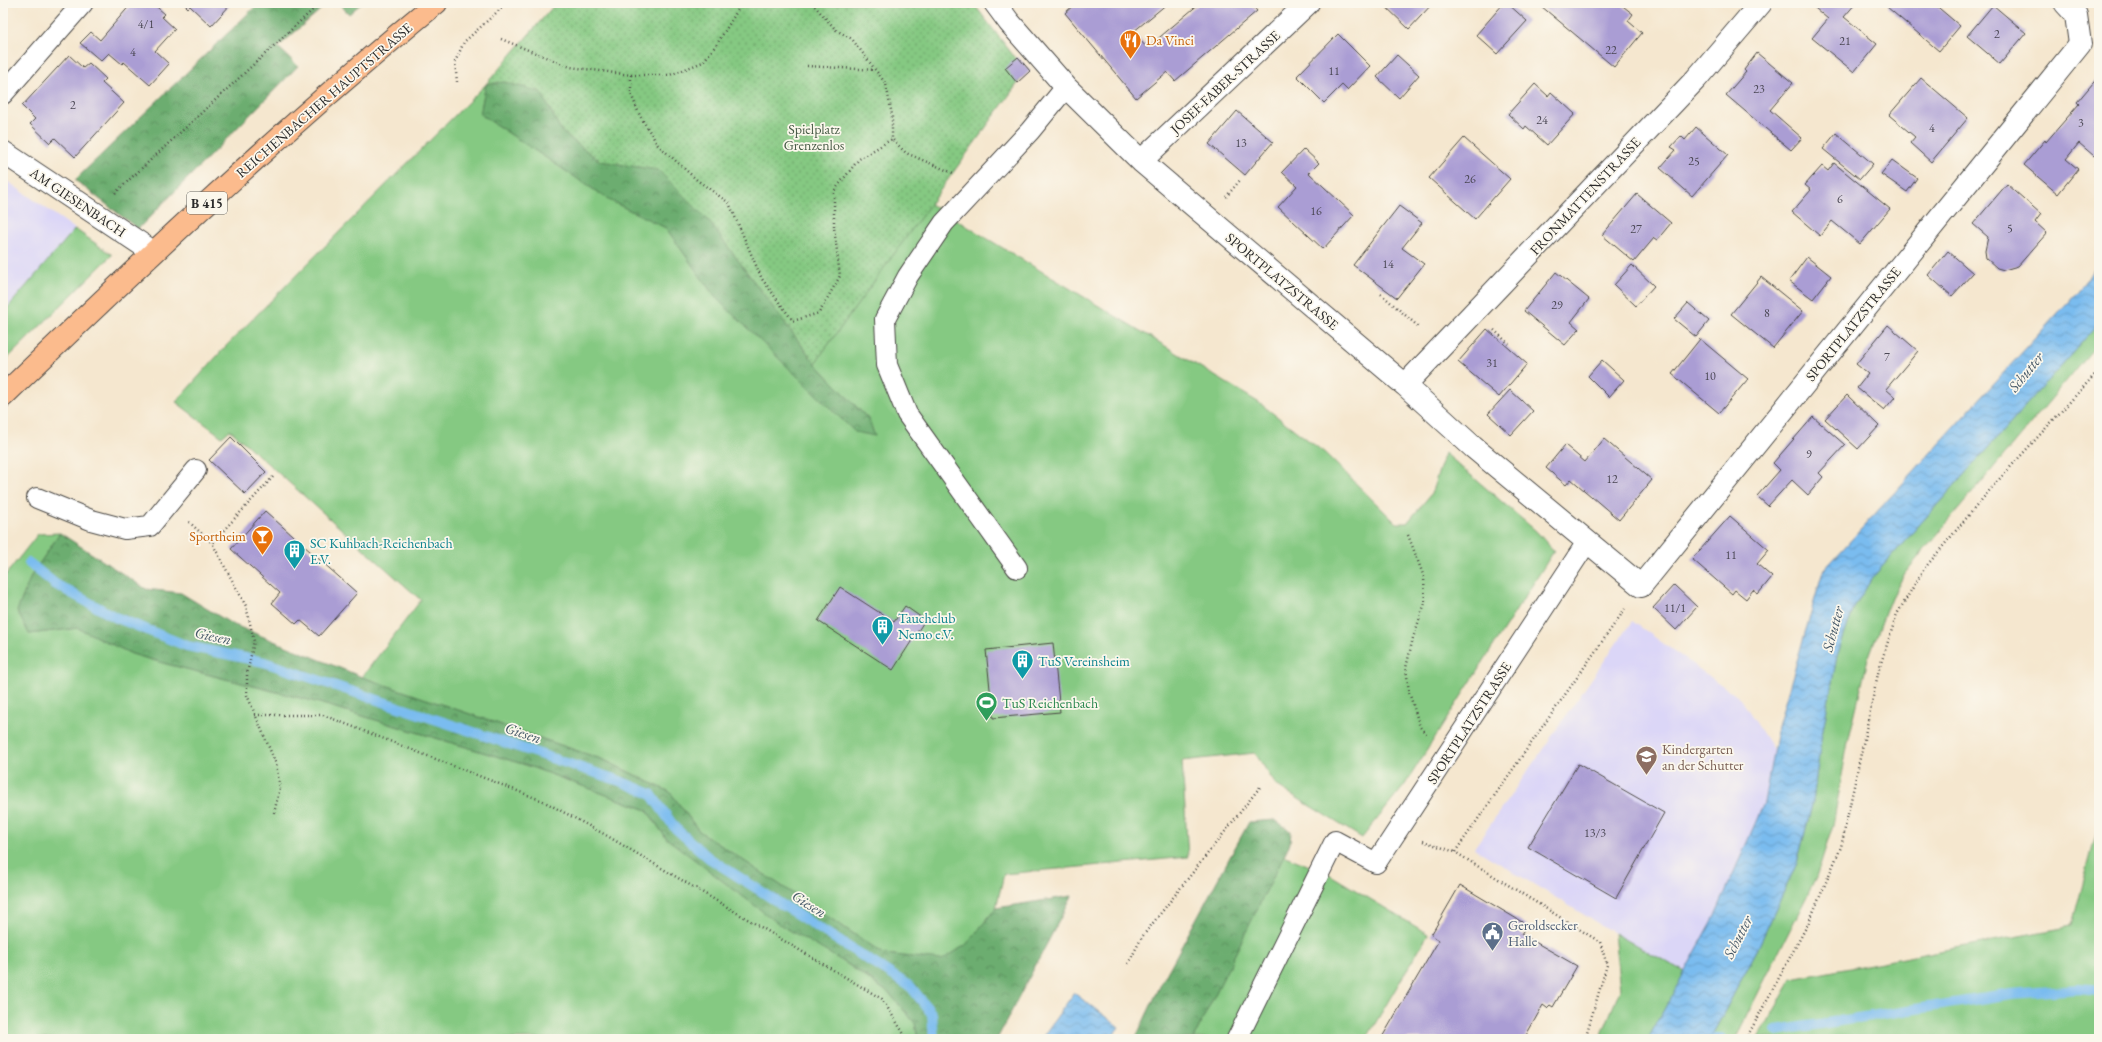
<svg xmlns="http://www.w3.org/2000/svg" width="2102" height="1042" font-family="'EB Garamond',serif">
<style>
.built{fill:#dbd6f7}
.grass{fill:#85c982;stroke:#587a56}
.forest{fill:url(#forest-crowns);stroke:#4c6c4e}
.park{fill:url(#park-dots);stroke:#587a56}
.water{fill:url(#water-waves);stroke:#52748d}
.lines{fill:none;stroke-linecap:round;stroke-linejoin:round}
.stream{stroke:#7abcef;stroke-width:10}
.building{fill:#aa9dd4}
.service-casing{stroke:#494744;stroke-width:22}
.minor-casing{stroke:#494744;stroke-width:24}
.primary-casing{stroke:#494744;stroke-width:24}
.path{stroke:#494744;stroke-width:2.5;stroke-dasharray:1 3;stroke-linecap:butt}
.service{stroke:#fff;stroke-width:20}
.minor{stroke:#fff;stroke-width:22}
.primary{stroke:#fbbb8d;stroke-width:22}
.labels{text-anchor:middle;stroke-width:3.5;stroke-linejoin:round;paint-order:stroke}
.number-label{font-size:12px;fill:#4b4855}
.shield{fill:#fbf7ec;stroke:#696865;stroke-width:1}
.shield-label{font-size:13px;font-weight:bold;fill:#2b2b2b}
.food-label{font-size:14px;fill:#c56008;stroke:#fbf7ec;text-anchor:start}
.street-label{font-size:14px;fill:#2b2b2b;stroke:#fbf7ec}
.park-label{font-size:14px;fill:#465a45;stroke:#fbf7ec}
.culture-label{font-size:14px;fill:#0d838f;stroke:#fbf7ec;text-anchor:start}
.leisure-label{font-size:14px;fill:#27864d;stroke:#fbf7ec;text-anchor:start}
.education-label{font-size:14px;fill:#785e54;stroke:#fbf7ec;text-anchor:start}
.service-label{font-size:14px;fill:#4e5e75;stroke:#fbf7ec;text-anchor:start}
.water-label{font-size:15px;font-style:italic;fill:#435666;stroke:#fbf7ec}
</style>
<defs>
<pattern id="forest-crowns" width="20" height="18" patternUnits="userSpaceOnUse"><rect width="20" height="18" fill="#6cad70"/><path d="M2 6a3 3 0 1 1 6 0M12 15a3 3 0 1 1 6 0" fill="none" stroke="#598d5c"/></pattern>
<pattern id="park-dots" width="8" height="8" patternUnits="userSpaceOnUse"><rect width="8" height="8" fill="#85c982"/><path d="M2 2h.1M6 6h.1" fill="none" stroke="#6da36b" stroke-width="1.8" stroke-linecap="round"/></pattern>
<pattern id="water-waves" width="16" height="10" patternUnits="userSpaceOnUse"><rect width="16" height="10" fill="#7abcef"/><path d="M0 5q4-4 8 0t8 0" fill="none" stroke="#6499c2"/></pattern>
</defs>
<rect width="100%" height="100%" fill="#fbf7ec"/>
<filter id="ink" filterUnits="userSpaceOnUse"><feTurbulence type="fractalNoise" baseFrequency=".025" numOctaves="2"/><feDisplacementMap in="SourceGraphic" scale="8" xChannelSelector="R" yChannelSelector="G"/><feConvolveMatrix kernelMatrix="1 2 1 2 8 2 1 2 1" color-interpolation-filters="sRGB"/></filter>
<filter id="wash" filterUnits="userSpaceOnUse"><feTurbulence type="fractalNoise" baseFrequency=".012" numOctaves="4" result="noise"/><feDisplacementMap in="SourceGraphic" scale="16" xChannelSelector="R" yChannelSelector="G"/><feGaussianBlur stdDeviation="0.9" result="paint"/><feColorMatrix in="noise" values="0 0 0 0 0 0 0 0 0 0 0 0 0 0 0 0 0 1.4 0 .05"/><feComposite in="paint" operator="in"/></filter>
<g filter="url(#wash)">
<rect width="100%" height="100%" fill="#f5e7cf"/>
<path class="built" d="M3 178 112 255 3 363Z
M1632 621 1741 699 1774 751 1765 803 1714 918 1685 972 1614 933 1474 848Z"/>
<path class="grass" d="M486 84 480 114 611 201 666 228 715 297 869 420 815 363 930 204 1258 402 1325 453 1396 523H1407L1431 494 1445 453 1536 531 1554 551 1404 786 1362 838 1276 785 1255 753 1182 761 1188 857 1004 874 996 908 967 944 942 961 884 954 699 831 670 792 604 760 362 677 421 600 230 430 222 437 176 402 226 346Z
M75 229 112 255 3 363V313Z
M2099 323V342L1905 573 1888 605 1868 659 1848 742 1833 825 1816 878 1735 1039H1710L1757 950 1797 863 1813 801 1821 740 1837 656 1853 610 1872 578Z
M60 533 31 576 29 634 78 628 132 654 163 663 316 702 526 765 647 810 666 838 890 994 915 1023 918 1039H3V578L38 534Z
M2099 822V1039H1758L1792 979 2072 926Z
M1283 855 1329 874 1428 934 1366 1039H1193Z
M1614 933 1685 972 1648 1039H1600L1620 990Z"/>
<path class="forest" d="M259 3H328L278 47 298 66 138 229 75 180Z
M338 3H362L349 14Z
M504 82 541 92 562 132 600 161 658 170 708 220 815 363 869 420 875 436 855 432 715 297 666 228 611 201 480 114 486 84Z
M60 533 146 589 181 593 232 624 362 677 604 760 670 792 699 831 884 954 942 960 967 944 996 908 1072 896 997 1039H918L915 1023 890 994 849 965 779 924 666 838 647 810 526 765 316 702 163 663 132 654 78 628 29 634 17 611 31 576Z
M1275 820 1291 831 1290 843 1193 1039H1135L1162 982 1249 822Z"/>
<path class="park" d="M556 3H973L1026 72 815 363 708 220 658 170 600 161 562 132 541 92 504 82 486 84Z"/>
<path class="water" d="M2099 262V323L1872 578 1853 610 1837 656 1821 740 1813 801 1797 863 1757 950 1710 1039H1648L1714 918 1764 803 1777 730 1823 571 2078 291Z
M1074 993 1119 1027 1110 1039H1041Z"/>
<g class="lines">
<path class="stream" d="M29 563 55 584 115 617 187 646 264 662 620 781 651 794 675 828 709 858 911 987 932 1014 934 1039
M1776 1031 2011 994 2079 989 2099 991
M1715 1039 1722 1038"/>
</g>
<g id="blocks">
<path class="building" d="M132 3H147L149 5 152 3 165 14 162 17 175 29 155 51 169 64 150 85 124 62 122 64 109 53 101 61 80 43 91 32 100 40Z
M183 3H232L211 26 190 6 188 8Z
M1076 3H1168L1133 32 1147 48 1200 3H1250L1257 11 1175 81 1167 72 1136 98 1065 13Z
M1382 3H1433L1409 29Z
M1504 3H1507L1527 21 1497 54 1476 35Z
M1543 3H1619L1633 14 1628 21 1642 33 1614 67 1541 6Z
M1809 3H1856L1844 17 1877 44 1854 72 1812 38 1828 19Z
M1890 3H1933L1960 26 1939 51 1887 7Z
M2091 3H2099V10Z
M1993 5 2026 33 2000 64 1967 36Z
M1338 34 1370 66 1347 90 1342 85 1324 103 1297 76Z
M1757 53 1793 83 1770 110 1802 138 1791 150 1726 95 1746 72 1744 70Z
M69 55 83 68 89 63 106 79 102 83 124 103 75 157 55 138 50 143 30 124 35 119 22 106Z
M1397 55 1419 75 1399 98 1377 77Z
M1018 57 1030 71 1017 83 1005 68Z
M2099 76V151L2094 156 2079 143 2066 159 2078 169 2058 194 2024 165 2045 140 2046 142 2079 104 2077 102Z
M1921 78 1968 118 1931 162 1910 143 1915 137 1889 115Z
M1535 84 1548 96 1551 92 1575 114 1547 145 1526 126 1524 129 1508 114Z
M1237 111 1273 142 1245 175 1209 144Z
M1696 127 1728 155 1692 196 1660 168 1676 150 1671 147 1681 136 1685 140Z
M1836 133 1873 164 1860 179 1823 149Z
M1464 138 1510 179 1475 219 1429 178Z
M1304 149 1319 163 1309 173 1354 215 1323 249 1278 207 1297 186 1282 172Z
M1892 160 1917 178 1907 192 1881 174Z
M1834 163 1890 209 1860 244 1832 221 1820 236 1792 212 1811 190 1805 185 1822 166 1828 171Z
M2007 184 2041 214 2035 222 2047 233 2018 266 2004 270 1997 268 1986 258 1985 251 1988 237 1973 224Z
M1637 194 1671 223 1657 240 1654 238 1634 262 1602 235Z
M1399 206 1422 223 1402 248 1424 264 1397 298 1353 265Z
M1948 251 1973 273 1952 296 1928 275Z
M1807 257 1831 276 1813 299 1789 281Z
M1632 265 1654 286 1636 306 1614 285Z
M1556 272 1589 299 1571 322 1579 329 1565 345 1524 311Z
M1761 277 1803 311 1773 348 1731 314Z
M1688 303 1709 321 1696 337 1674 319Z
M1888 325 1918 351 1886 389 1895 397 1884 410 1857 388 1868 374 1856 364Z
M1487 329 1527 364 1499 397 1458 362Z
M1700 339 1748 379 1719 413 1672 374Z
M1602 360 1624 380 1609 397 1588 376Z
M1510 390 1533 411 1511 435 1488 414Z
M1847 395 1879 426 1858 449 1825 419Z
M1813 417 1845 445 1819 473 1823 477 1808 495 1792 480 1768 506 1757 496 1780 470 1773 463Z
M231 437 266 472 245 494 209 460Z
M1604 439 1652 480 1619 520 1571 479 1566 485 1546 468 1565 445 1585 462Z
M265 511 357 593 319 636 300 620 296 624 272 603 280 593 231 549Z
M1730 516 1769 550 1757 564 1772 577 1758 594 1753 590 1746 599 1735 590 1732 594 1692 559Z
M1674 585 1697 607 1676 630 1653 608Z
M840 587 894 622 905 606 925 620 893 670 818 621Z
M1053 643 1060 712 993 718 986 650Z
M1578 764 1664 813 1616 898 1528 847Z
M1460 885 1527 925 1521 934 1577 966 1553 1007 1550 1005 1547 1008 1543 1005 1525 1037 1528 1039H1381L1439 940 1431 935Z"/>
</g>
</g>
<g filter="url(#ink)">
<use href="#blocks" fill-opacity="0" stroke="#494744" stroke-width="1"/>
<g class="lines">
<defs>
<path id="service" d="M3 94 83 3
M37 498 91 520 125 529 150 526 196 470
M1017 568 907 414 887 365 885 319 908 276 944 223 1030 131 1066 87
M1237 1039 1335 841 1376 863 1587 542"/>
<path id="minor" d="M995 3 1009 22 1066 87 1141 161 1405 385 1473 447 1641 586 2080 44 2076 15 2065 3
M3 152 153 252
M1141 161 1308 3
M1405 385 1696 79 1761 3"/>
<path id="primary" d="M3 396C143 261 285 127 436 3"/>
</defs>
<use href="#service" class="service-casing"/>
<use href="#minor" class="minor-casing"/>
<use href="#primary" class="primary-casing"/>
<path class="path" d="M812 3 836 30 852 39 886 84 892 115V139L906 153 953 173
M501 39 570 67 631 75H670L703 62 717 44 742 3
M807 66 875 70
M631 75V94L640 116 658 145 697 180 729 203 762 279 793 321 819 313 840 276 834 227V191L859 159 892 139
M457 82 455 62 464 42 507 3
M115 193 320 3
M1226 197 1241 179
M1381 294 1420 328
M1494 330 1509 344
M273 477 212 543 246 606 254 641 247 674V695L276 764 280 788 274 813
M189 522 212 543
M1408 535 1424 577 1425 603 1413 638 1406 668 1409 692 1420 727 1428 736
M255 715H323L543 801 604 834 882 999 904 1034V1039
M1423 841 1455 852
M1128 964 1142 937 1260 787
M1585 1039 1607 965 1600 942 1455 852 1625 609
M1746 1039 1809 922 1841 847 1879 669 1897 614 1924 569 1994 485 2099 370"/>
<use href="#service" class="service"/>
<use href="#minor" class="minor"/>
<use href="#primary" class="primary"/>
</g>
</g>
<defs>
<symbol id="restaurant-pin" viewBox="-11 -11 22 30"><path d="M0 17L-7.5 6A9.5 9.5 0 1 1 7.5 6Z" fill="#e8710a" stroke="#fbf7ec"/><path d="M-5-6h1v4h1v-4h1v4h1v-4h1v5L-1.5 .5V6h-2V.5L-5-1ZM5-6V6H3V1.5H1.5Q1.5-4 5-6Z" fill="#fff"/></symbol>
<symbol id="bar-pin" viewBox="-11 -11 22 30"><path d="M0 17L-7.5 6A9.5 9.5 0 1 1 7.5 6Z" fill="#e8710a" stroke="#fbf7ec"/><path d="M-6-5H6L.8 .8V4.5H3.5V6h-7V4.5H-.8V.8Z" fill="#fff"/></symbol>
<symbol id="building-pin" viewBox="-11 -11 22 30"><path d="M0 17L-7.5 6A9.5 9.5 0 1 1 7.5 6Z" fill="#0f9aa8" stroke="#fbf7ec"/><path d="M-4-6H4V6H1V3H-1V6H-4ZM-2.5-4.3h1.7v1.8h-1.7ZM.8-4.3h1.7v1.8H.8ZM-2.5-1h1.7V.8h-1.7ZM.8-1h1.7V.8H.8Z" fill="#fff"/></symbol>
<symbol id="stadium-pin" viewBox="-11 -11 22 30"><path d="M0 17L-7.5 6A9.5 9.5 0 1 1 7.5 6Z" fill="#2e9e5b" stroke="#fbf7ec"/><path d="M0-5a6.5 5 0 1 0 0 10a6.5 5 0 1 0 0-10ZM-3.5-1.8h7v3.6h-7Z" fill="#fff"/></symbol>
<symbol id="school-pin" viewBox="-11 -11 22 30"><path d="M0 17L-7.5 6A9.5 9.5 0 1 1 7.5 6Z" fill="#8d6e63" stroke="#fbf7ec"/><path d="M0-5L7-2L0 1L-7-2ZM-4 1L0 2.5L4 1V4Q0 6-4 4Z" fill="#fff"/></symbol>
<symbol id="civic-pin" viewBox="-11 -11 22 30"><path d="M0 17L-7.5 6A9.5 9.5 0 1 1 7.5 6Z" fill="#5c6f8a" stroke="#fbf7ec"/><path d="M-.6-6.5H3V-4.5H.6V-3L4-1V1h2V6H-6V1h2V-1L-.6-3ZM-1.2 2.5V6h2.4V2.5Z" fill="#fff"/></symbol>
</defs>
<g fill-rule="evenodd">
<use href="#restaurant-pin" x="1118" y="28" width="25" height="34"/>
<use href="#bar-pin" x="250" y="524" width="25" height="34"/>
<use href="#building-pin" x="282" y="538" width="25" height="34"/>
<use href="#building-pin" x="870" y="614" width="25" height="34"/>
<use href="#building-pin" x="1010" y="648" width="25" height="34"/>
<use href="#stadium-pin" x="974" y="690" width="25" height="34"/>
<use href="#school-pin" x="1634" y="744" width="25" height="34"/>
<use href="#civic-pin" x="1480" y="920" width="25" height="34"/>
</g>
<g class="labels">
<g class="number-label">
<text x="146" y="28">4/1</text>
<text x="1997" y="38">2</text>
<text x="1845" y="45">21</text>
<text x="1611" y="54">22</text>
<text x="133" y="56">4</text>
<text x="1334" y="75">11</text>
<text x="1759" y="93">23</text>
<text x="73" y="109">2</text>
<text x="1542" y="124">24</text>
<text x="2081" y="127">3</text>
<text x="1932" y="132">4</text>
<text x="1241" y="147">13</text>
<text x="1694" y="165">25</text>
<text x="1470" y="183">26</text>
<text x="1840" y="203">6</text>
<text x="1316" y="215">16</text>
<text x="2010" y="232">5</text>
<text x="1636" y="233">27</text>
<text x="1388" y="268">14</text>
<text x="1557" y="309">29</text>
<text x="1767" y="317">8</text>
<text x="1887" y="361">7</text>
<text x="1492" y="367">31</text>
<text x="1710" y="380">10</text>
<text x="1809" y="458">9</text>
<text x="1612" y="483">12</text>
<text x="1731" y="559">11</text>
<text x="1675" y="612">11/1</text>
<text x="1595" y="837">13/3</text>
</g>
<rect class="shield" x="187" y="192" width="40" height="22" rx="3"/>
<g class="shield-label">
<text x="207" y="208">B 415</text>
</g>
<g class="food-label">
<text x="1146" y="45">Da Vinci</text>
<text x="246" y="541" text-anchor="end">Sportheim</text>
</g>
<g class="street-label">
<text transform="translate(1225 82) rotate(-43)" y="5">JOSEF-FABER-STRASSE</text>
<text transform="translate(324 100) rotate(-41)" y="5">REICHENBACHER HAUPTSTRASSE</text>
<text transform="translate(1585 196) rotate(-47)" y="5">FRONMATTENSTRASSE</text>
<text transform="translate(78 202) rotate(34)" y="5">AM GIESENBACH</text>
<text transform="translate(1282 281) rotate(40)" y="5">SPORTPLATZSTRASSE</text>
<text transform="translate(1853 324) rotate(-51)" y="5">SPORTPLATZSTRASSE</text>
<text transform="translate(1469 723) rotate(-57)" y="5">SPORTPLATZSTRASSE</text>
</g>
<g class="park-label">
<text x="814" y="134">Spielplatz<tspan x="814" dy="16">Grenzenlos</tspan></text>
</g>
<g class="culture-label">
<text x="310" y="548">SC Kuhbach-Reichenbach<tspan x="310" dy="16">E.V.</tspan></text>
<text x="898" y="623">Tauchclub<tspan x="898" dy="16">Nemo e.V.</tspan></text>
<text x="1038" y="666">TuS Vereinsheim</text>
</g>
<g class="leisure-label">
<text x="1002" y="708">TuS Reichenbach</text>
</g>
<g class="education-label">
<text x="1662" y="754">Kindergarten<tspan x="1662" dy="16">an der Schutter</tspan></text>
</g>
<g class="service-label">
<text x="1508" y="930">Geroldsecker<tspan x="1508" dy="16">Halle</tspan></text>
</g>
<g class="water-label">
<text transform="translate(2026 372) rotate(-51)" y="5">Schutter</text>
<text transform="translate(1833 629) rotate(-75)" y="5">Schutter</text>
<text transform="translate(213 636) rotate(12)" y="5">Giesen</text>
<text transform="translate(523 733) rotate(18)" y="5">Giesen</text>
<text transform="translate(809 904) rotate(32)" y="5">Giesen</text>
<text transform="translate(1738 937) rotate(-63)" y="5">Schutter</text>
</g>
</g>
<rect width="2102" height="1042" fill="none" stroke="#fbf7ec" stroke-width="16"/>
</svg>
